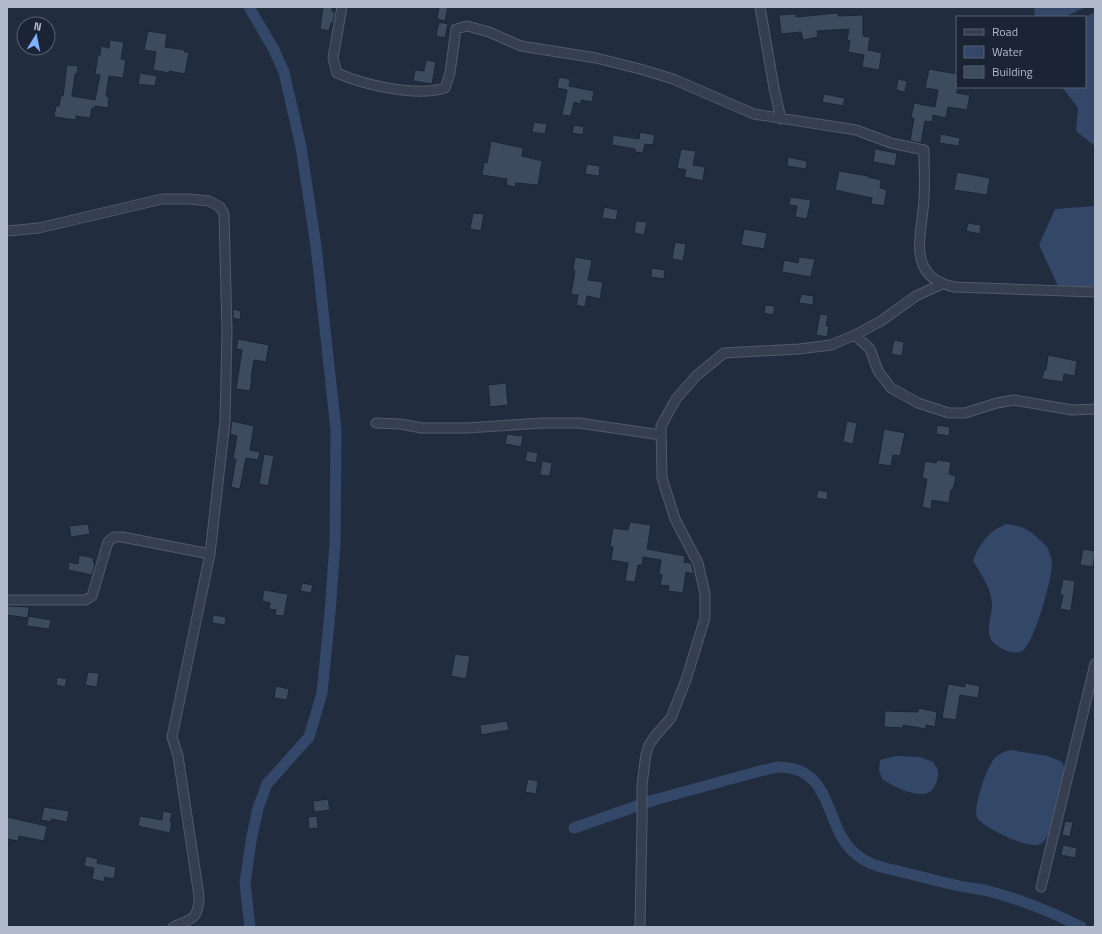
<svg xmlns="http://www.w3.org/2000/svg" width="1102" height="934" font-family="'Titillium Web',sans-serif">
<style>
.water{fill:#334868}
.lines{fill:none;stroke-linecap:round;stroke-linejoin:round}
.canal{stroke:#334868;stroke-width:11}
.building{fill:#3d4b5f;stroke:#1d2636}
.minor-casing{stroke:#515a6a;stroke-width:11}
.minor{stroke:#353f4f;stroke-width:9}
</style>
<rect width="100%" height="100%" fill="#212d3f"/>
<path class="water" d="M1004 7H1085L1065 17H1035L1034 8Z
M1095 12V146L1076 131 1078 108 1062 87H1085V17Z
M1095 206V288H1059L1039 245 1055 209Z
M1006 524C1022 526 1029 529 1040 540 1043 543 1047 546 1048 549 1050 553 1052 560 1052 564 1052 578 1034 645 1022 651 1013 656 998 648 992 641 985 631 992 616 992 605 992 589 981 574 973 561 980 544 988 531 1006 524Z
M1010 750 1048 756 1062 762 1065 769 1049 833C1046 838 1043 845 1036 845 1024 846 986 829 978 819 971 811 987 767 994 759 999 754 1003 752 1010 750Z
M896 756 920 757 933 762 938 770C938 777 937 783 933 789 922 802 893 786 882 779L879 770 880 760Z"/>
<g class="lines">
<path class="canal" d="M249 7 273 48 284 72 301 147 316 246 336 430 335 543 330 613 322 693 309 737 267 784 258 808 251 841 245 883 250 927
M574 828 654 800 760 771C766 770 772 768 778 767 836 767 822 828 857 855 870 866 886 868 902 872 919 876 937 881 955 885 966 888 977 888 988 891 1019 899 1052 912 1081 927"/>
</g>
<path class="building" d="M323 7H332V11L335 12 333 23H331L329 31 320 29Z
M439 7H448L445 21 437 19Z
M838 13V16L863 15V36L870 37 868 50 882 53 879 70 862 67 864 55 848 52 850 41 847 40 849 29 817 31 818 37 803 40 801 32 781 34 779 15 796 14V17Z
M439 22 448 24 445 38 436 36Z
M148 31 167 34 165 47 185 50 184 52H189L185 74 169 71V73L153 70 156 52 144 50Z
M110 40 124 42 121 59 126 60 123 78 109 76 106 96 109 97 108 108 95 106V108H92L90 118 76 116V120L54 117 56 106H59L61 95 63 96 67 65 78 66 77 74H75L72 96 95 100 100 75 95 74 98 55H100L101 46 109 48Z
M426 60 436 62 432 84 413 81 415 70 424 71Z
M929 69 957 74V93L970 95 967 110 948 107 946 118 933 115 932 122 925 121 921 143 910 141 914 118H911L914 103 935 107 938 90 925 88Z
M140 73 157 76 155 86 138 84Z
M559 77 570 79 569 86 594 91 592 102 581 100V104L574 102 571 116 562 115 567 90 557 88Z
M898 79 907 81 905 92 896 90Z
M824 94 845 98 843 106 822 102Z
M534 122 547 124 545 134 532 132Z
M574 125 584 127 583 135 572 133Z
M640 132 655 135 653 145 645 144 643 153 635 152V149L612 145 613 135 639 139Z
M941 134 960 138 959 146 939 143Z
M491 141 523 148 522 156 542 161 538 185 516 183 515 187 506 185 507 179 482 175 484 162 487 163Z
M681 149 696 151 693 165 705 167 703 181 684 177 686 170 677 168Z
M875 149 897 153 895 166 873 162Z
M788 157 807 161 806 169 787 166Z
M587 164 600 166 599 176 585 174Z
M839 171 868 176V177L881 180 880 188 887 190 884 206 871 204 872 198 835 190Z
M957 172 990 178 987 195 954 190Z
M790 197 811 200 807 219 795 217 797 206 789 205Z
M604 207 618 210 616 220 602 218Z
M473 213 484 214 481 231 470 229Z
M636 221 647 222 644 235 634 233Z
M968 223 981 225 980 234 966 231Z
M744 229 767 233 764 249 741 245Z
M675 242 686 244 683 261 672 259Z
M575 257 592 260 588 280 603 282 600 299 587 296 585 307 576 305 578 295 571 294 575 271 573 270Z
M799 257 815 259 811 277 782 272 784 260 798 263Z
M652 268 665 270 664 279 651 277Z
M801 294 814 296 813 305 799 303Z
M765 305 775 306 773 315 764 313Z
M233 309 241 311 240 320 233 318Z
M820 314 828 315 826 326H829L827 337 816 335Z
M238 339 269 345 266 362 254 360 251 377H252L250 391 236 389 242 350 236 349Z
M894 340 904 342 902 356 891 354Z
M1048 355 1077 361 1075 376 1064 374 1063 382 1042 379 1044 370H1046Z
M506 383 508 405 490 407 488 385Z
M232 421 254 426 250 450 260 452 258 460 246 458 240 489 231 487 236 459H233L237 436 230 434Z
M847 421 857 423 853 444 843 442Z
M937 425 950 427 949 436 936 434Z
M884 429 905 433 900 456 893 455 891 466 878 464Z
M507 434 523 436 521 447 505 444Z
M527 451 538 453 536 463 525 461Z
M264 454 274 456 268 486 259 484Z
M937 460 951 462 949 474 956 476 953 490H951L949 503 932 500 931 509 922 507 927 479 922 478 925 461 936 463Z
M542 461 552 463 550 476 540 475Z
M818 490 828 492 827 500 816 498Z
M630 522 651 525 647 549 685 556 684 562 691 563 694 574 686 572 683 593 668 591 669 586 660 585 662 575 659 574 661 560 643 557 642 565H638L635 582 625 581 628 563 611 560 613 547 610 546 613 528 628 530Z
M88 524 90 534 71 537 69 526Z
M1083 549 1095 551 1093 567 1080 565Z
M79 555 94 558 93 562 95 563 92 575 68 570 69 562 78 564Z
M1063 579 1075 581 1071 611 1060 609 1063 595 1060 594Z
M302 583 313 585 311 593 300 591Z
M264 590 288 594 284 616 275 615 276 610 269 609 270 603 262 601Z
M7 606 29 607 28 618 7 615Z
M213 615 226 617 225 625 212 623Z
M28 616 51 620 49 629 27 626Z
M455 654 470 656 466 679 451 676Z
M88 672 99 673 97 687 85 685Z
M57 677 67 679 65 687 56 685Z
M965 683 980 686 978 698 960 695 956 720 942 718 948 684 965 687Z
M276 686 289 689 287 700 274 698Z
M919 708 937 712 935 727 926 725V729L903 725V728L884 727 885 711 918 712Z
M507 721 509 730 481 735 480 725Z
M528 779 538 781 536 794 525 792Z
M328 799 330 810 314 812 313 801Z
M44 807 69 811 67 822 51 819V822L41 820Z
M163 811 172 813 170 822H172L170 833 138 826 140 816 162 820Z
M317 816 318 828 309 829 308 817Z
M7 817 47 826 44 841 19 836 18 841 7 839Z
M1065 821 1073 822 1070 837 1062 835Z
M1063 845 1077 848 1075 858 1061 855Z
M86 856 98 859 97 863 116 867 114 879 105 877 104 882 92 879 94 868 84 866Z"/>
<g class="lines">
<defs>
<path id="minor" d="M342 7 333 58 337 73C364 85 416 97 445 88L450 73 456 29 467 26 489 32 521 46 596 58 640 69 673 79 754 114 856 130 891 143 924 150C924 166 925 183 924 199 922 236 905 277 955 287L1095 292
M760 7 774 88 781 119
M7 231 39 228 162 199H190L209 201 220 207 224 214 227 331 225 421 210 554 172 737 178 756 199 896C199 919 192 919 173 927
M855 335 870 349 878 371 891 388 918 403 949 413H965L997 403 1014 400 1072 410 1095 409
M376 423 400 424 422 428H467L542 423H579L661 435
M7 600H86L92 596 108 542 114 537H122L210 554
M1041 887 1095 664
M640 927 642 823V785L646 754 649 745 655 736 671 718 686 680 705 618V594L698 563 675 519 662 478 661 426 676 399 696 376 724 353 799 349 831 345 855 335 881 321 916 296 942 284"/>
</defs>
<use href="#minor" class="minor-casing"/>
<use href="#minor" class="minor"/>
</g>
<rect width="1102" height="934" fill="none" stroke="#b1baca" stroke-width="16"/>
<rect x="956" y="16" width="130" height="72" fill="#1b2434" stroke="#576070"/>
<rect x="964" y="29" width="20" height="6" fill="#353f4f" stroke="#576070"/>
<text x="992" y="36" font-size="12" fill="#b1baca">Road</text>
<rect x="964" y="46" width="20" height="12" fill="#334868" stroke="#576070"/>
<text x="992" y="56" font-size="12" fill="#b1baca">Water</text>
<rect x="964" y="66" width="20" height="12" fill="#3d4b5f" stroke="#576070"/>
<text x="992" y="76" font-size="12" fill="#b1baca">Building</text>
<g transform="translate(36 36) rotate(10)"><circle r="19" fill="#1b2434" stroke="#576070"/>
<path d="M0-3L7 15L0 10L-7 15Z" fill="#81afff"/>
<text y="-6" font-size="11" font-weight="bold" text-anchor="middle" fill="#b1baca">N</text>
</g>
</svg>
